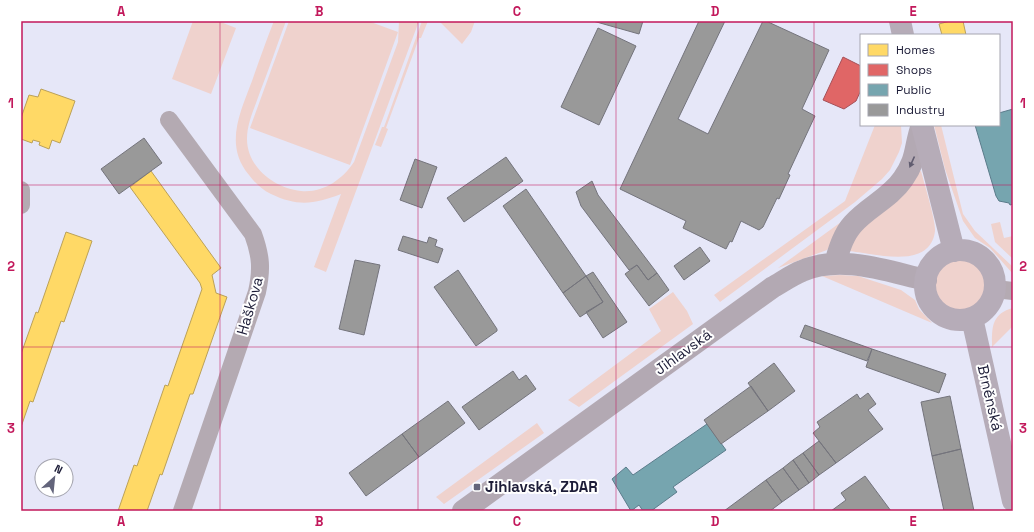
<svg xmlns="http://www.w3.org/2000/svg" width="1034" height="532" font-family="'Space Grotesk',sans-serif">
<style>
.green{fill:#efd2cd}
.homes{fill:#ffd966;stroke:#bba158}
.shops{fill:#e06666;stroke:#a65058}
.public{fill:#76a5af;stroke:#5b7c8b}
.industry{fill:#999;stroke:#74747c}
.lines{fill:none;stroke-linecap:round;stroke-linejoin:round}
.minor{stroke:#b4aab2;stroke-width:18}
.secondary{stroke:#b3a9b3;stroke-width:22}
.primary{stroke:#b6acb8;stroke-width:22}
.oneway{fill:#605c6f}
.grid{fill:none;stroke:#c2185b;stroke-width:1;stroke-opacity:0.55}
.poi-dot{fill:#63647b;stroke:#fff;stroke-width:1.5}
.labels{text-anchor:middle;stroke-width:4;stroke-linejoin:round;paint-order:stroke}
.street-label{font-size:15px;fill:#1d1d38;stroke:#fff}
.poi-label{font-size:15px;font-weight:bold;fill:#1d1d38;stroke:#fff;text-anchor:start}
.neatline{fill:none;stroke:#c2185b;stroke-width:1.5}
.grid-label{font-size:13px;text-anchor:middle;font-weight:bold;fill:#c2185b}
</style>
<rect width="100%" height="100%" fill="#e6e7f8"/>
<path class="green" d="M193 21H218L236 28 211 94 172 79Z
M274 21H286C277 45 269 69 260 92 255 107 247 123 247 139 247 167 274 188 301 191 323 193 342 180 354 162L398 42 399 21H419L326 272 314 267 341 194C315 204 298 207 271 194 262 190 255 183 249 175 224 145 240 113 252 81 259 61 266 41 274 21Z
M289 21H368L398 32 350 165 250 128Z
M422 21H428L421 38H419L386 128 388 129 381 147 375 145 382 127H384Z
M439 21H475L471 32 462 44Z
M875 125H901L902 143 899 152 890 170 882 179 855 202 720 302 714 295 845 201Z
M934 125H941L963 214 975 231 1013 267V274L990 248 975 238 963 221 945 169Z
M921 171C924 183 936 221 935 231 930 271 874 253 848 251L852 237 916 172Z
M852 214 827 250 778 268Z
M1000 222 1004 238 1013 236V259L995 242 991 224Z
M934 285a27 27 0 1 1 54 0a27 27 0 1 1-54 0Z
M840 275 858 276 901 290 915 300 919 309 932 323 822 276Z
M673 292 687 311 693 324 579 407 568 400 661 331 649 309Z
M1013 308V326L992 347C992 328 991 314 1013 308Z
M537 423 544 433 444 504 436 497Z"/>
<path class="homes" d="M950 21H963L966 35H942L939 24Z
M41 89 75 101 60 143 52 140 49 149 39 145 40 142 33 140 32 143 21 139V118L29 95 38 97Z
M151 171 221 268 212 275 216 293 227 297 193 394H190L162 475 160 474 147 511H118L134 465 137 466 165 385 168 386 202 289 200 283 130 187Z
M66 232 92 241 64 322 61 321 33 402 30 401 21 427V354L36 312 38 313Z"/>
<path class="shops" d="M843 57 861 66V90L856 101 844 109 823 100Z"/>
<path class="public" d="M1013 109V204L1010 205 1009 203 999 201 996 196 975 125H999V113Z
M707 424 726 450 673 487 677 492 651 511H643L639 505 631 511 612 479 626 467 633 475Z"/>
<path class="industry" d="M593 21H643L639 34Z
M699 21H725L678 119 708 134 763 21H766L829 50 802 109 815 116 788 174 790 175 779 199 777 198 763 227 759 230 741 221 732 242 730 241 726 249 683 228 686 221 620 189Z
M598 28 636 46 599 125 561 107Z
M144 138 162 163 119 194 101 169Z
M506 157 523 181 464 222 447 198Z
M415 159 437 167 422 208 400 200Z
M592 181 598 195 657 273 648 280 637 265 629 270 581 206 576 192Z
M526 189 586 276 563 293 503 206Z
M403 236 427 243 429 237 437 240 435 246 443 249 438 263 398 250Z
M700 247 710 261 684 280 674 266Z
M355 260 380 265 364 335 339 329Z
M637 265 648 280 657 273 669 290 649 306 625 274Z
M458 270 497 329V331L476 346 434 287Z
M593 272 627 322 603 338 586 312 603 302 586 276Z
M586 276 603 302 580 317 563 293Z
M805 325 872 349 867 361 800 337Z
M872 349 946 374 939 393 866 367Z
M774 363 795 391 768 411 748 383Z
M513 371 519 380 526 375 536 389 479 430 462 407Z
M751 386 768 411 721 444 704 420Z
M868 393 876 404 868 410 883 429 836 463 813 433 820 427 817 422 857 394 860 399Z
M950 396 961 449 932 456 921 402Z
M448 401 465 423 419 457 402 434Z
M402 434 419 457 366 496 349 473Z
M819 441 836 463 819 475 803 453Z
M961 449 974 511H944L932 456Z
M803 453 819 475 809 483 793 460Z
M793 460 809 483 799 490 783 468Z
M783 468 799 490 782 502 766 480Z
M865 476 891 511H831L846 500 841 493Z
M766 480 782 502 770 511H724Z"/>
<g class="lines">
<path class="minor" d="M169 120 253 234C261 256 262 269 257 292L182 511
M21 190V205
M995 289 1013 291"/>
<path class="secondary" d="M835 263C839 250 843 235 853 224 868 207 890 198 903 179 918 158 914 147 922 125
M463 511 773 287C782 282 792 275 802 271 841 254 886 271 926 280"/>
<path class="primary" d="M900 21 903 35
M922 125 954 251
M925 285a35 35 0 1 1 70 0a35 35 0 1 1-70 0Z
M972 318 1013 501"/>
</g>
<defs><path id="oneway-solid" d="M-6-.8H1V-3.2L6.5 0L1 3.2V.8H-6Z"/></defs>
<use class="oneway" href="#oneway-solid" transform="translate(912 162) rotate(114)"/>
<path class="grid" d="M220 21V511M418 21V511M616 21V511M814 21V511M21 185H1013M21 347H1013"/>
<rect class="poi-dot" x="473" y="483" width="8" height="8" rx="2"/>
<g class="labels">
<g class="street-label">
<text transform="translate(250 306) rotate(-74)" y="5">Haškova</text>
<text transform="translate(683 352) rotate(-36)" y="5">Jihlavská</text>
<text transform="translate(990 398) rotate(77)" y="5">Brněnská</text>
</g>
<g class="poi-label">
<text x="485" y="492">Jihlavská, ZDAR</text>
</g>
</g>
<rect width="1034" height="532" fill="none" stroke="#ffffff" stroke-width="44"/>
<rect x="860" y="34" width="140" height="92" fill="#ffffff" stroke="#a5a5af"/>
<rect x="868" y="44" width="20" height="12" fill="#ffd966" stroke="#a5a5af"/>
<text x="896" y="54" font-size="12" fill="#1d1d38">Homes</text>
<rect x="868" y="64" width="20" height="12" fill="#e06666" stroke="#a5a5af"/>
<text x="896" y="74" font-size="12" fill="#1d1d38">Shops</text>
<rect x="868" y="84" width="20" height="12" fill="#76a5af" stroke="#a5a5af"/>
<text x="896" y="94" font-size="12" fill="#1d1d38">Public</text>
<rect x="868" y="104" width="20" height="12" fill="#999999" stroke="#a5a5af"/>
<text x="896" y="114" font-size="12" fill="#1d1d38">Industry</text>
<g transform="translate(54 478) rotate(27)"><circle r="19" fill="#ffffff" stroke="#a5a5af"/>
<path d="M0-3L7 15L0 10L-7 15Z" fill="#63647b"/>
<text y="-6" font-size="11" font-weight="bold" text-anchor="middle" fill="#1d1d38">N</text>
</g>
<rect x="22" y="22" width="990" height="488" class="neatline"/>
<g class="grid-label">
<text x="121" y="16">A</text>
<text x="319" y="16">B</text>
<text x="517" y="16">C</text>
<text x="715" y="16">D</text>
<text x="913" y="16">E</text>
<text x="11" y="108">1</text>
<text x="1023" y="108">1</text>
<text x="11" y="271">2</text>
<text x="1023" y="271">2</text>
<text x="11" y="433">3</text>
<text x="1023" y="433">3</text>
<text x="121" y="526">A</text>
<text x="319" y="526">B</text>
<text x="517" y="526">C</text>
<text x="715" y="526">D</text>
<text x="913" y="526">E</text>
</g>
</svg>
